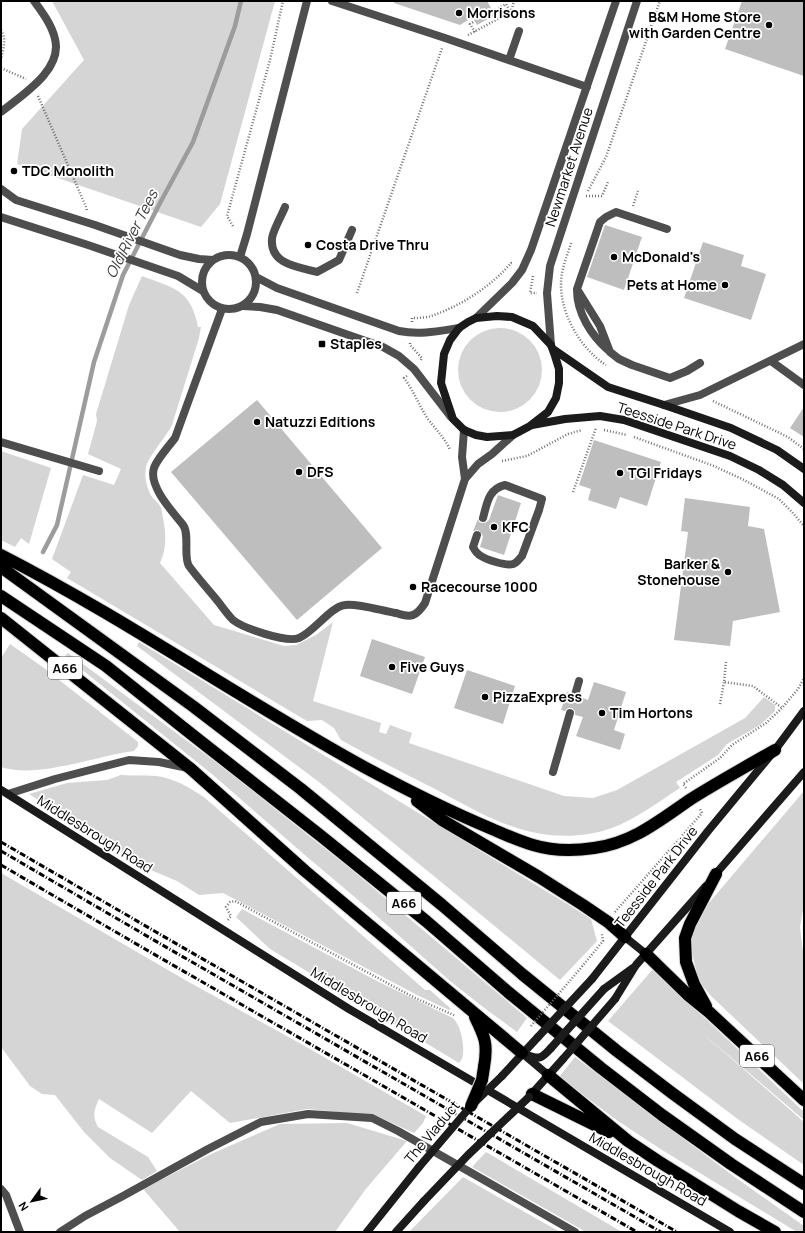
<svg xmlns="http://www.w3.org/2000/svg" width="805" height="1233" font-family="Manrope,sans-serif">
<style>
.green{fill:#d5d5d5}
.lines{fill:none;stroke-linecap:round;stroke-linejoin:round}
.stream{stroke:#9c9c9c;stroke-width:4.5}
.building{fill:#bebebe}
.highway-casing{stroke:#dbdbdb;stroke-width:14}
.path{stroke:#707070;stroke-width:2.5;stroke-dasharray:1 2;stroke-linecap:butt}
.lane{stroke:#4e4e4e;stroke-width:8}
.street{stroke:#4e4e4e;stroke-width:8}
.secondary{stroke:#1b1b1b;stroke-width:8}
.highway{stroke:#000;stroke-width:12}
.rail{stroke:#000;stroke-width:3;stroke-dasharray:6 2 1 2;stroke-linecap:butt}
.highway-bridge-casing{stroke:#dbdbdb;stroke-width:14;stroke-linecap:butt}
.path-bridge{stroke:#707070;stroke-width:2.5;stroke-dasharray:1 2;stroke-linecap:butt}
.secondary-bridge{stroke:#1b1b1b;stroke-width:8}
.highway-bridge{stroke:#000;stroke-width:12}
.poi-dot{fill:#000;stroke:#fff;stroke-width:1.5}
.labels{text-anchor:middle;stroke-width:3.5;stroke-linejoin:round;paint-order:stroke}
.shield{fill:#fff;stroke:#4c4c4c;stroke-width:1}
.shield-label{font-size:13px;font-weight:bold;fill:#000}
.poi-label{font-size:14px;font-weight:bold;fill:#000;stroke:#fff;text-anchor:start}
.street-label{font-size:14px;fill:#000;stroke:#fff}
.water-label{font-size:15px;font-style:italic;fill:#3d3d3d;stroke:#fff}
</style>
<rect width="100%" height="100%" fill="#fff"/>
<path class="green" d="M52 1H275L220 204 201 227 17 164 22 129 84 60Z
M142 276C173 288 191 289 198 327H201L199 338 172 425C166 437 148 457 146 467 144 478 147 488 152 497 154 500 158 502 160 506 162 509 162 514 163 518 166 534 167 548 160 563L214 625 284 646 296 645 316 635 333 622 313 701 381 723 379 732 386 734 390 725 412 733 409 743 564 796 593 798 617 790 745 718 764 697 775 705V711L760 725 727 744 718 755 676 782 680 788C658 802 636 819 612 828 581 839 545 838 514 827 486 818 460 802 435 789 403 773 372 757 341 740L334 728 322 720 307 721 67 578 71 572 52 559 83 475 114 485 121 469 88 454 97 421 96 414 129 305Z
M458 370a42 42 0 1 1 84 0a42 42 0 1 1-84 0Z
M1 451 51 468 29 544 21 538 15 547 1 540Z
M139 642 572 907 591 919 597 941 560 980 474 909 319 782 137 646Z
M10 644 44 668 133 738 138 742V746L134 751C96 756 36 779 1 767V658Z
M68 653 221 766 352 870 527 1018 517 1032 483 1007 450 981 370 910 306 856 213 775 65 656Z
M121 775C133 776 145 775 156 776 174 778 191 788 205 798L425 990H430L451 1009 449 1010 419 996 223 893 199 895 177 881 146 868 29 794 67 783 107 780Z
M804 791V904L800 927 804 960V1084L711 996 699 981 692 953V936L697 919 708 904Z
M1 873 187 981 303 1045 426 1116 423 1123 414 1133 377 1116 307 1109 230 1123 191 1091 152 1133 99 1099C94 1110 92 1116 98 1127L148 1157 157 1171 142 1180 110 1158 84 1132 55 1095 42 1094 30 1086 1 1047Z
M242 909 377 981 453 1018C461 1026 464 1043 463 1054 463 1058 461 1060 459 1063L270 949 236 917Z
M653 969 804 1112V1120L694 1026 804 1122V1165L739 1120 608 1021Z
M575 1057 732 1175 804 1226V1232H797L662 1150 618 1121 559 1077Z
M347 1123 407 1141 365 1190 335 1232H180L143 1189 211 1154 280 1124Z
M486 1152 622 1232H586L472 1167Z
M463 1177 560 1232H409Z"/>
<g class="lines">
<path class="stream" d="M43 552 57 525 94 362 123 275 160 203 193 142 235 26 241 1"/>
</g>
<path class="building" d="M394 1H487L495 15 477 25 473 17 460 25 394 3Z
M742 1H804V76L725 49Z
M605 225 642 237 624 290 587 277Z
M703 242 744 255 741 266 766 274 751 320 684 298Z
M257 400 382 548 297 620 171 472Z
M804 407V437L790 428Z
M594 440 661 462 647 506 620 497 616 509 588 500 591 489 579 485Z
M498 495 521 503 504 555 480 547 483 537 482 534 478 530 473 531 478 519 479 522 482 523H485L489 520Z
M685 498 750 507 748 526 764 529 780 612 733 621 730 646 674 640 688 532 681 531Z
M372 639 425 657 412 694 360 676Z
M467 670 515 686 503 724 454 708Z
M594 682 626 692 614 730 625 734 620 750 576 736 583 717 575 715V711L572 708H568L565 711 561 710 567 692 570 693V697L573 700H577L580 697 588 700Z"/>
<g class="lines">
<defs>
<path id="highway" d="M1 555C126 619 242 700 366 768 407 790 449 811 492 829 506 835 519 841 533 845 553 851 574 851 594 848 633 843 660 820 691 799 718 782 747 766 775 750
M1 567 194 707 301 789 442 905 522 974 617 1051 672 1093 735 1139 804 1184
M1 596 106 666 190 733 321 836 426 921 508 992 601 1068 662 1115 731 1164 804 1212
M1 618 191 769 305 871 522 1053
M417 801 442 820 539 877 583 905 608 922 625 937
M646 954 688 995 709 1012 804 1100
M706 1006 694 984 686 962 685 938 690 924 716 874
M475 1017C485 1037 488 1044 484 1067
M548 1075 628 1141 658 1161 738 1211 775 1232
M532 1094 609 1132"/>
</defs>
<use href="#highway" class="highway-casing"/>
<path class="path" d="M493 11 506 4 510 11
M1 30C7 39 3 49 1 59
M475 32 470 24 475 21
M468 35 511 12 514 1
M1 68 26 79
M38 96 86 207 87 211
M588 191 606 157 660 1
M586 196H602L608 182
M633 206 638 191
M233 226 227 216 270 60 283 1
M571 243C568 253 564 263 562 273 556 307 578 347 606 365
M533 276 530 293H537
M357 293 442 48
M412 322V318C418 318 425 318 431 316 459 307 492 286 511 263L513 264
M410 343V345L422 358 421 360
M407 376 404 378C414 391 419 406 428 419 436 430 445 438 450 450
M713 401 788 437 804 449
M604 430 627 435
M634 437 714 466 744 480 779 499 791 511 804 526
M502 461 527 456 568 434 582 430
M573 492 596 428
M726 662 724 682 753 686 782 708
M720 704 724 682
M686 788 683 784 720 758 732 745 766 723 782 708 798 689 804 678
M615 912 702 813 700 809
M228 920 231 916 226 907 230 902 235 901 415 998 456 1016
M804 926V930
M580 969 603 941 602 934"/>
<path class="lane" d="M332 1 445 38 587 87
M509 60 519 31
M285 207C282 215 272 232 272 239 270 265 299 267 317 272L339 260 352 230
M667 229 616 212 606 217 600 222 577 289 600 326 610 352 619 359 632 365 670 378 687 371 700 363
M577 290C577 313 591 335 608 350
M222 309 175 438C169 446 157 459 154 468 148 486 173 512 183 525 190 534 183 557 189 566 197 577 207 588 216 599 221 605 227 614 233 620 243 628 286 643 299 638 314 632 330 607 345 605 357 603 383 611 396 613
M771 361 804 385
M1 442 99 471
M477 535 473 547C475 551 477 554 481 556 487 560 506 566 513 564 517 563 519 559 522 556L539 510 542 499 505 485C488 489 487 504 483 518
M575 695 579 681
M553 772 570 713
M8 794 55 779 129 760 159 762 188 768
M1 1189 6 1195 20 1232
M60 1232 85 1216 123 1196 208 1149 261 1122 308 1114 372 1118 398 1131 575 1232"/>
<path class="street" d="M1 112C22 95 63 70 55 39 52 25 42 12 34 1
M1 189 16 200 95 225 180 255 199 259 213 260
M1 217 88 245 178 276 203 291
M202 282a27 27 0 1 1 54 0a27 27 0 1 1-54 0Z
M240 257 247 234 307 1
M256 277 277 288 399 331C420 335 439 331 459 328
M243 306 260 307 277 310 383 347 399 356 414 369 451 417
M476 318 512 283 522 270 531 250 616 1
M551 345 547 293 550 266 637 1
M664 405 700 395 804 344
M464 430 462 457 465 479
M396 613C411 618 416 617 425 603L465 479 478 464 492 454 513 435"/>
<path class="secondary" d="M497 316 512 317 533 326 551 345 555 356 559 369V383L556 398 548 412 530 426 513 435 487 437 476 435 464 430 453 419 441 383 444 354 450 340 459 328 468 322 476 318Z
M553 349 608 387 664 405 731 428 777 450 804 469
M532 425 565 419 600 416 624 420 730 456 759 470 783 485 804 503
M1 790 349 1009 730 1232
M713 877 804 772
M625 937 646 954
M592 979 708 831 775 750 804 711
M604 989 633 968
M615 999 636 965 706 886
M522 1053 548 1075
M527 1055C540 1060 542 1058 551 1048
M502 1076 538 1037
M529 1097 563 1059
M367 1232 419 1167
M396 1232 424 1201"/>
<use href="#highway" class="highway"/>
<path class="rail" d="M1 842 156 932 677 1232
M1 851 152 939 661 1232
M1 865 145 949 637 1232"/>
<defs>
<path id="highway-bridge" d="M471 1106 482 1080 484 1067"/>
</defs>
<use href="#highway-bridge" class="highway-bridge-casing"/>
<path class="path-bridge" d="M531 1026 580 969"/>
<path class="secondary-bridge" d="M538 1037 592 979
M551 1048 604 989
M563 1059 615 999
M419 1167 471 1106 502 1076
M424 1201 468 1155 529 1097"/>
<use href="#highway-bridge" class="highway-bridge"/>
</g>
<g class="poi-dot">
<circle cx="459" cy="13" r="4"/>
<circle cx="769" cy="25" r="4"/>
<circle cx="14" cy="171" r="4"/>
<circle cx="308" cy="245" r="4"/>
<circle cx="614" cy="257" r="4"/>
<circle cx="725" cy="285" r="4"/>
<rect x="318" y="340" width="8" height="8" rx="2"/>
<circle cx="257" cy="422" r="4"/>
<circle cx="299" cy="472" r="4"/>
<circle cx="620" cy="473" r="4"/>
<circle cx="494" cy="527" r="4"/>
<circle cx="728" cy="572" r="4"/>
<circle cx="413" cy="587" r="4"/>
<circle cx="392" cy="667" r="4"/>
<circle cx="485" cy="697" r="4"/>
<circle cx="602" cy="713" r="4"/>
</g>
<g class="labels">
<g class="shield">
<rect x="48" y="657" width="34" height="22" rx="3"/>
<rect x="387" y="892" width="34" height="22" rx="3"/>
<rect x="740" y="1045" width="34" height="22" rx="3"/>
</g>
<g class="shield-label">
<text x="65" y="673">A66</text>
<text x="404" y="908">A66</text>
<text x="757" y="1061">A66</text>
</g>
<g class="poi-label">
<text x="467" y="18">Morrisons</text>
<text x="761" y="22" text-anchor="end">B&amp;M Home Store<tspan x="761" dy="16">with Garden Centre</tspan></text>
<text x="22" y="176">TDC Monolith</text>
<text x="316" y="250">Costa Drive Thru</text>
<text x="622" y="262">McDonald's</text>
<text x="717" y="290" text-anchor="end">Pets at Home</text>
<text x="330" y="349">Staples</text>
<text x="265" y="427">Natuzzi Editions</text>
<text x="307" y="477">DFS</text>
<text x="628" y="478">TGI Fridays</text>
<text x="502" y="532">KFC</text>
<text x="720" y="569" text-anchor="end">Barker &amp;<tspan x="720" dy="16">Stonehouse</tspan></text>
<text x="421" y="592">Racecourse 1000</text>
<text x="400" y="672">Five Guys</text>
<text x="493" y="702">PizzaExpress</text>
<text x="610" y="718">Tim Hortons</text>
</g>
<g class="street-label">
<text transform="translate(569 167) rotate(-72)" y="5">Newmarket Avenue</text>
<text transform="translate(677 426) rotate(18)" y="5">Teesside Park Drive</text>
<text transform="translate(95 834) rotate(32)" y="5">Middlesbrough Road</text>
<text transform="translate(656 877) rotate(-52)" y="5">Teesside Park Drive</text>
<text transform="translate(369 1005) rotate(31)" y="5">Middlesbrough Road</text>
<text transform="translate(432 1132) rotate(-50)" y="5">The Viaduct</text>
<text transform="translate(648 1169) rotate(30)" y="5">Middlesbrough Road</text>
</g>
<g class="water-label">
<text transform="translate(132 234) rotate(-63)" y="5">Old River Tees</text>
</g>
</g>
<rect width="805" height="1233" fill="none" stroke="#000000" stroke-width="4"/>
<g transform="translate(32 1201) rotate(237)" stroke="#ffffff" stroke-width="3" paint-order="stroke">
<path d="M0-3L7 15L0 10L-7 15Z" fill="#000000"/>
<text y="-6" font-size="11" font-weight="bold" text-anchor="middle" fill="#000000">N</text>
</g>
</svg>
